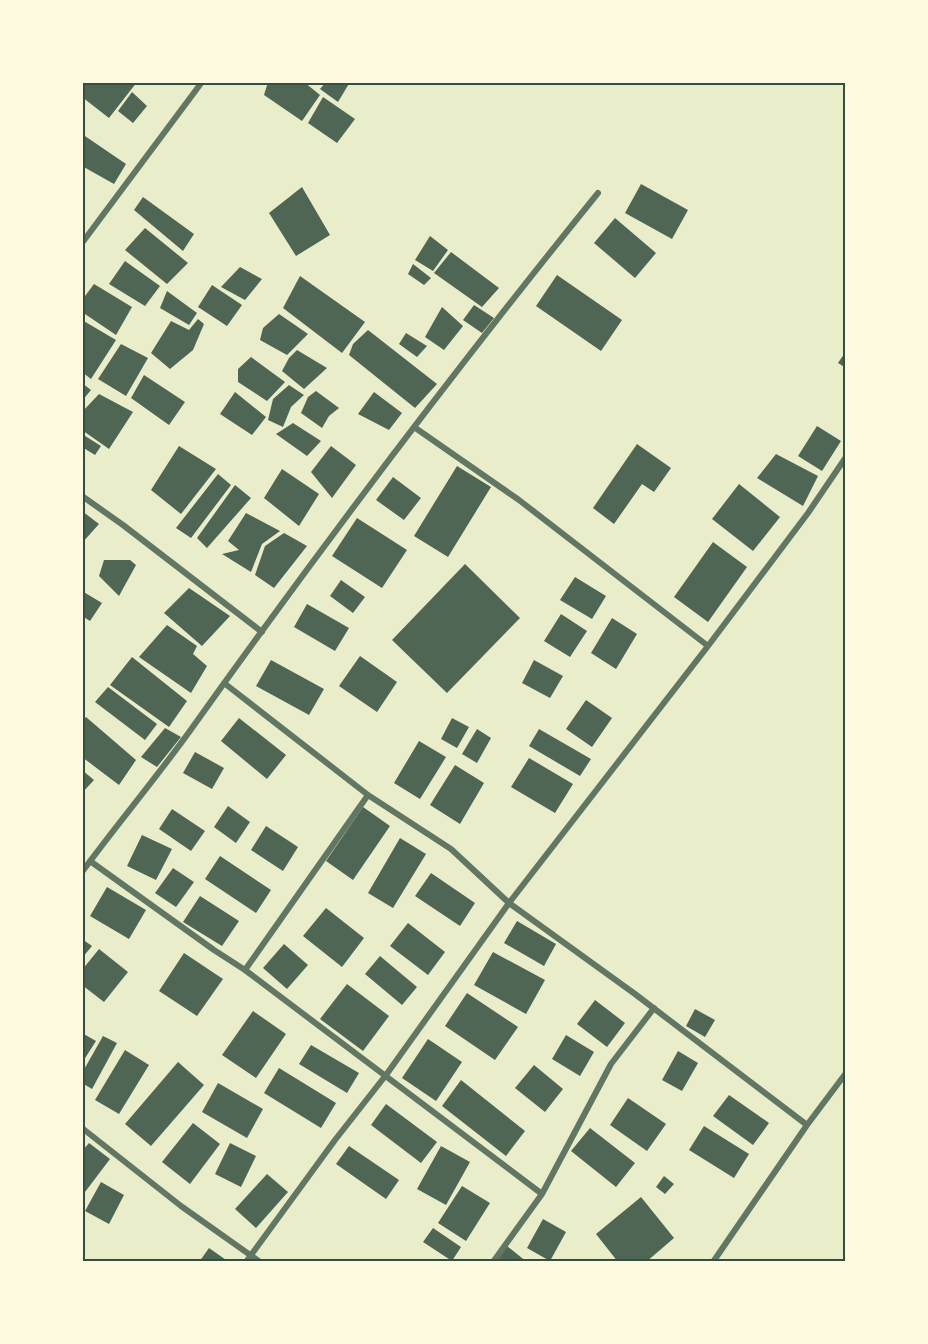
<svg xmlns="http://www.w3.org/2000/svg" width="928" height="1344" font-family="'Roboto Condensed',sans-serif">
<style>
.building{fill:#4f6655}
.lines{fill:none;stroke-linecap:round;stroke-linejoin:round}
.minor{stroke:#617663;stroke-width:6}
.neatline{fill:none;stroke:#344e41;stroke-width:2}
</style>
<rect width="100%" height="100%" fill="#e9edc9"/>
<path class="building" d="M82 82H137L109 118 82 97Z
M268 82H304L320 95 302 121 264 95Z
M326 82H350L338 102 320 89Z
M132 92 147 106 133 123 118 111Z
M323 97 355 119 337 143 308 123Z
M82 134 126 164 114 184 82 166Z
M641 184 688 210 672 239 625 213Z
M302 187 330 235 296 256 269 213Z
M143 197 194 234 183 251 134 210Z
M615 218 656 253 635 278 594 243Z
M145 228 188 263 167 284 125 250Z
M430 236 448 250 433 271 415 260Z
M451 252 499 288 482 307 434 273Z
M125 261 160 286 145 306 109 284Z
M413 264 431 278 424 285 408 274Z
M240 267 262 279 245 300 221 287Z
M557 275 622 320 601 351 536 306Z
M300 276 365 322 342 353 283 308Z
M94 284 132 307 116 335 82 312V300Z
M212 285 242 305 227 326 198 307Z
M167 291 197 313 189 325 160 308Z
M474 305 494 318 482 333 463 320Z
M442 307 463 326 444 350 425 337Z
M279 314 308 334 287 355 260 340 263 328Z
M198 319 204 324 193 350 170 369 151 353 171 321 189 330Z
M82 320 116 340 91 379 82 372Z
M368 330 437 384 415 408 349 355 353 344Z
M406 333 427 346 417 357 399 344Z
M121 344 148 358 126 396 98 379Z
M297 350 327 368 304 389 282 371 289 358Z
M846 351V368L838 363Z
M251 357 285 382 267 401 238 382V369Z
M144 375 185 402 169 425 131 398Z
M82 383 91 390 82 401Z
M289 385 304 395 291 407 283 427 268 420 273 399Z
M316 391 339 408 329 416 322 428 301 413 308 397Z
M235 392 266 417 252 435 220 414Z
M374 392 402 413 389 430 358 414Z
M99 394 133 412 109 449 82 430V412Z
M293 423 321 441 307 456 276 434Z
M817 426 841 441 822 471 798 456Z
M82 434 101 446 95 455 82 447Z
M637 444 671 468 654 492 642 484 614 524 593 508Z
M179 446 216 469 181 514 151 490Z
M331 446 356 465 332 498 311 472Z
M776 454 818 476 803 506 757 478Z
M457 466 491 487 448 557 414 536Z
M282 469 319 494 299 526 264 498Z
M218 474 231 485 191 538 176 528Z
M393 477 421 498 404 520 376 500Z
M739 484 780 517 753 551 712 519Z
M235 485 251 498 207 548 197 538Z
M82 511 99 524 82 543Z
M246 513 280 531 262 544 251 572 222 554 239 550 228 541Z
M357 518 407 550 382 588 332 556Z
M284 533 307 546 274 588 255 575 265 546Z
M713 542 747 567 708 622 674 597Z
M104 560H130L136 565 119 596 99 576Z
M465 564 520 618 447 693 392 640Z
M575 577 606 596 592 619 560 600Z
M341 580 365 597 353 613 330 596Z
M189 588 230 616 202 646 164 613Z
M82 591 102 603 90 621 82 616Z
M307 604 349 628 335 651 294 627Z
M561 614 587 631 570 657 544 641Z
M612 618 637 634 616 669 591 653Z
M167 625 197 646 193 654 207 666 191 693 139 657Z
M360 656 397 682 377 712 339 686Z
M132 657 187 701 169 727 110 685Z
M271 660 324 689 309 715 256 686Z
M534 660 563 676 550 698 522 683Z
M108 687 157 724 145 740 95 702Z
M586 700 612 718 592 747 566 729Z
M86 717 136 760 119 785 82 757V721Z
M239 718 286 755 267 779 221 741Z
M452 718 469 727 457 748 441 739Z
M165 728 181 737 157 767 141 757Z
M477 729 491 738 477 763 462 754Z
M539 729 591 759 580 776 529 746Z
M419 741 446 757 420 799 394 783Z
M195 752 224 768 212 789 183 773Z
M529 758 573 784 555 813 511 787Z
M455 765 484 783 460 824 430 805Z
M82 770 94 780 82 793Z
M228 806 250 822 236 843 214 827Z
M363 807 390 826 353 880 326 861Z
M172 809 205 831 191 851 159 829Z
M266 826 298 847 283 871 251 850Z
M142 835 172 849 156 880 127 866Z
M400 838 426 854 393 908 368 893Z
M220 856 271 890 256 913 205 879Z
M173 868 194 882 176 907 155 893Z
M431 873 475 903 460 926 415 896Z
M107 887 146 910 129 939 90 916Z
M200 896 239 921 222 946 183 922Z
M326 908 364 938 342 967 303 936Z
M517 921 556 944 544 966 504 943Z
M408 923 445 952 428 975 390 946Z
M82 939 92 946 82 958Z
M284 944 308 965 287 989 263 968Z
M99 949 128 972 104 1002 82 985V970Z
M493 952 545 980 526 1014 474 985Z
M184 953 223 979 197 1016 159 991Z
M380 956 417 987 402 1005 365 974Z
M347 984 389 1016 363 1051 320 1019Z
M467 993 518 1027 495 1060 445 1026Z
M595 1000 625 1023 607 1047 577 1024Z
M695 1009 715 1020 705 1037 686 1026Z
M253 1011 286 1034 256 1078 222 1055Z
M82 1033 96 1041 82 1063Z
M566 1035 594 1052 580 1076 552 1059Z
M103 1036 117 1043 92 1089 82 1083V1073Z
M428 1039 462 1062 436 1101 402 1078Z
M311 1045 359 1073 347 1093 299 1064Z
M125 1050 149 1065 119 1114 95 1100Z
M678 1051 698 1063 682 1091 662 1080Z
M178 1062 204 1085 151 1146 125 1124Z
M534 1065 563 1089 545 1112 515 1088Z
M279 1068 336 1103 321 1128 264 1093Z
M461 1080 525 1131 506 1156 442 1106Z
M218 1083 263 1109 247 1138 202 1112Z
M729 1095 769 1123 753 1145 713 1116Z
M628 1098 666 1124 647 1151 610 1125Z
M386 1104 437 1142 421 1163 371 1125Z
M193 1123 220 1144 190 1184 162 1162Z
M704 1126 749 1154 734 1178 689 1150Z
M590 1128 635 1163 616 1187 571 1151Z
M89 1143 110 1159 82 1196V1151Z
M230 1143 256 1156 241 1187 215 1174Z
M349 1146 399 1180 386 1199 336 1164Z
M441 1146 470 1162 446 1205 417 1189Z
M267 1174 288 1192 256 1228 235 1209Z
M664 1176 674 1184 665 1194 656 1187Z
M101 1182 124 1195 109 1224 85 1211Z
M462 1186 490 1203 466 1241 438 1223Z
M641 1197 674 1238 646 1262H618L596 1234Z
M543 1219 566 1232 550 1261 527 1248Z
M433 1228 461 1247 452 1261 423 1242Z
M507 1246 527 1262H495Z
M209 1248 229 1262H199Z"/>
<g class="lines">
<path class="minor" d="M82 243 202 82
M414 427 519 500 708 646
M82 496 123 525 262 632
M224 683 368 795 451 849 509 903 635 994 807 1125
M90 861 214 950 245 970 542 1194
M82 872C118 823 157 777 192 728 322 546 457 367 598 193
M245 970 368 795
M82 1128 181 1206 260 1262
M246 1262 335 1140 386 1075 509 903 708 646 808 513 846 457
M493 1262 542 1194 611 1064 654 1008
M713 1262 807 1125 846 1073"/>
</g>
<rect width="928" height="1344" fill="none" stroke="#fefae0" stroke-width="168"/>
<rect x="84" y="84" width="760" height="1176" class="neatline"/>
</svg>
